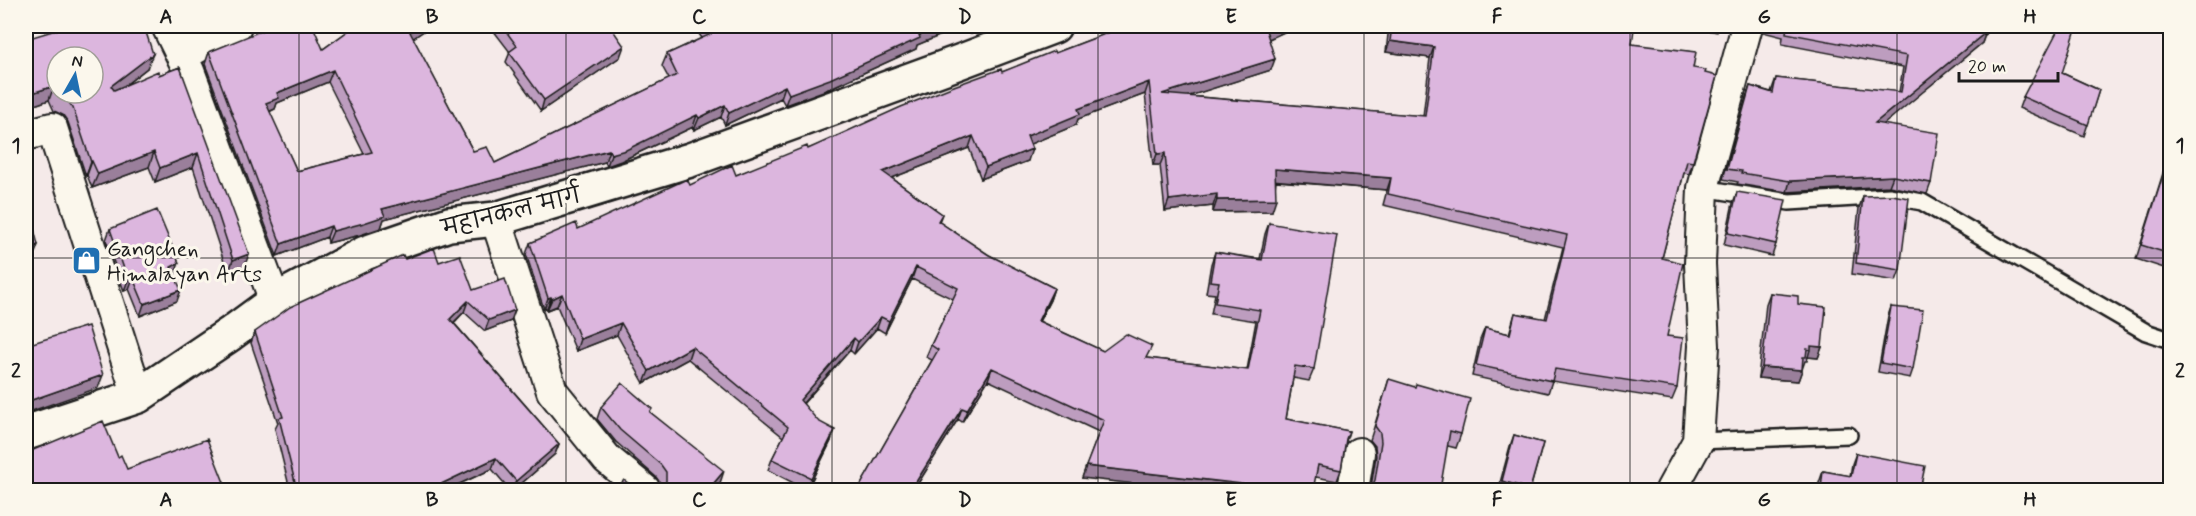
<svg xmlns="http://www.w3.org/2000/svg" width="2196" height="516" font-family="Mynerve,'Playpen Sans Deva',sans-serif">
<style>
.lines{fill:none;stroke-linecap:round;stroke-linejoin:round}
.lane-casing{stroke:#1c1c1c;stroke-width:20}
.street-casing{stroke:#1c1c1c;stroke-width:34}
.secondary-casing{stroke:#1c1c1c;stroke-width:38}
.lane{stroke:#fbf7ec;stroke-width:15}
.street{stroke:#fbf7ec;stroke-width:30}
.secondary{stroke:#fbf7ec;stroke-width:33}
.wall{fill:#bd9dbf;stroke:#1c1c1c;stroke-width:1.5;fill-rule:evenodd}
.shaded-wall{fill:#9a7f9b;stroke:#1c1c1c;stroke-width:1.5}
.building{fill:#dcb6de;stroke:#1c1c1c;stroke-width:1.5;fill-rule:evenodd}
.grid{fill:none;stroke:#1c1c1c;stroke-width:1.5;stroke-opacity:0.55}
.labels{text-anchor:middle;stroke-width:6;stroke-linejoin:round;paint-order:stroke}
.street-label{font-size:22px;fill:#1c1c1c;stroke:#fbf7ec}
.poi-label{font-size:22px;fill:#1c1c1c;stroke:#fbf7ec;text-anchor:start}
.neatline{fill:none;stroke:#1c1c1c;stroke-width:2}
.grid-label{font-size:20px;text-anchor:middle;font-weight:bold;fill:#1c1c1c}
</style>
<rect width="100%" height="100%" fill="#f5eae9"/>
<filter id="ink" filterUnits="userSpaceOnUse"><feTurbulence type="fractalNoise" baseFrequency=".0167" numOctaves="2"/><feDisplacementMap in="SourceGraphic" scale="12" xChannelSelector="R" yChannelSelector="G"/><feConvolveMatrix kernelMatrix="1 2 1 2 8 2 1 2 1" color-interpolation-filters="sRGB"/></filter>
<g filter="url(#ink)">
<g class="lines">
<defs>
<path id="lane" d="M1703 188 1789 202 1889 196 1922 202 2146 332 2170 340
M1698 441 1849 435"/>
<path id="street" d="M167 26 189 71 275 301
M182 56 236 26
M26 135 52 128 138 396
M496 219 552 391 607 459 645 490
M1353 490 1359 453
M1671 490 1698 441 1704 346 1700 264 1703 188 1747 26"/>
<path id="secondary" d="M26 433 138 396 230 334 275 301 365 253 449 224 496 219 690 160 959 62 1054 26"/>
</defs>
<use href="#lane" class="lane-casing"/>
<use href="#street" class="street-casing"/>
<use href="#secondary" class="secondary-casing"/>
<use href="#lane" class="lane"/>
<use href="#street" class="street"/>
<use href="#secondary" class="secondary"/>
</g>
<path class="wall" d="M186 26H201L189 32Z
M355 26H431L413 38 473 151 495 163 669 79 662 66 667 54 702 38 693 26H786L789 31 801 26H963L917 45 916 49 826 90 785 105 781 98 725 125 721 117 694 130 693 127 621 161 607 166 605 162 384 219 381 228 360 235 328 243 327 237 277 256 205 64 209 52 323 49ZM328 82 364 154 297 171 269 112 275 109 277 103Z
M490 26H610L620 57 541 111 506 62 510 52Z
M967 26H994L971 34Z
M1126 26H1297L1269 39 1271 70 1188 96 1423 116 1430 58 1386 52 1389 26H1612L1632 44 1693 68V162L1689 174 1684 173 1662 258 1667 336 1677 388 1672 400 1552 381 1548 393 1472 376 1480 340 1485 328 1509 334 1515 313 1545 319 1563 247 1383 205 1387 190 1276 181 1272 211 1213 212V206L1165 211 1160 165H1153L1145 94 1078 119 1076 125 1030 144 1028 161 981 179 969 148 892 178 942 214 939 222 989 255 1054 288 1050 300 1039 321 1103 351 1147 358 1247 370 1256 321 1211 314 1215 294 1206 293 1211 264 1215 252 1260 259 1265 234 1269 223 1314 369 1309 381 1293 378 1286 419 1349 431 1346 441 1341 470 1337 481 1316 477 1082 478 1099 432 988 380 962 422 958 419 914 490H858L932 360 926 357 931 345 953 299 912 279 885 333 877 328 854 354 850 350 803 404 831 441 807 490 768 470 772 459 783 437 688 359 644 383 617 335 576 351 557 306 547 310V308L544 309 526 254 530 243 578 229 690 185 736 175 808 149 1002 72 1055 53Z
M1685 26H1719L1717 32Z
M1763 26H1988L1982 43 1883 124 1931 183 1927 194 1889 186 1787 192 1737 184 1738 182 1723 179 1746 97 1750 86 1771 92 1776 78 1899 92 1903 67 1782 44 1783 37 1763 32Z
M26 39 147 68 127 84 159 75 180 67 244 268 228 274 193 167 155 182 149 167 92 188 87 175 86 176 68 122 63 115 54 111 49 100 26 108Z
M2062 73 2099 90 2084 136 2019 108 2023 97Z
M2170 151V270L2136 259Z
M1737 192 1776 244 1772 256 1724 245 1733 203Z
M1863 196 1900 270 1896 281 1852 274 1859 208Z
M110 229 175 274 174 275 177 301 140 316 129 289 124 291 106 240Z
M405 259 439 262 511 321 485 331 464 312 454 323 559 444 555 454 514 490H510L492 469 447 490H290L275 429 278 423 251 343 255 332Z
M1770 293 1798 304 1822 347 1818 358 1808 357 1807 361H1805L1798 381 1758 378 1766 304Z
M1891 307 1913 369 1910 378 1878 372 1888 316Z
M1389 379 1461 434 1456 448 1448 446 1371 487 1376 456 1375 446 1370 440Z
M601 407 651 413 720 483 714 490H660H662L661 484 656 477 616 442 597 419Z
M1514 435 1543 443 1530 490H1498L1510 446Z
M1856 453 1920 490H1800L1802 486 1818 489 1819 483 1823 471 1850 476 1852 464Z"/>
<path class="shaded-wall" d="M192 26H201L189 32Z
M419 26H431L406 43 410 32Z
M940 26H963L917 45 916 49 826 90 785 105 789 94Z
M974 26H994L971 34Z
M1277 26H1297L1262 42 1266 30Z
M1986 32 1982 43 1872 134 1875 123Z
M1390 41 1434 47 1430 58 1386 52Z
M624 46 620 57 541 111 544 100Z
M153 54 147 68 106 100 111 86Z
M1275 59 1271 70 1158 106 1162 94Z
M333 70 328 82 277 103 275 109 261 115 266 103 277 93Z
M1149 82 1145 94 1078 119 1076 125 1023 147 1027 136 1078 109Z
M54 86 49 100 26 108V95Z
M785 86 781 98 725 125 729 113Z
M725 105 721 117 694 130 699 118Z
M697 115 693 127 621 161 607 166 611 154Z
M973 136 969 148 879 183 883 172Z
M1032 149 1028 161 981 179 986 167Z
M609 150 605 162 384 219 381 228 360 235 328 243 333 231 382 209Z
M154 152 149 167 92 188 98 174Z
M198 153 193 167 155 182 160 168Z
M1165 153 1160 165H1153L1157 154Z
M92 161 87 175 86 176 91 162Z
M1275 169 1391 178 1387 190 1271 180Z
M1893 176 1889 186 1787 192 1790 181Z
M1217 194 1213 206 1165 211 1169 200Z
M1276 199 1272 211 1213 212 1217 200Z
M331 226 327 237 277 256 281 244Z
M38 245 33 259 26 261V248Z
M249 254 244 268 228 274 233 260Z
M179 263 175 274 167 278 171 267Z
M916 267 912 279 885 333 889 321Z
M133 278 129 289 124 291 128 280Z
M1054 288 1050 300 1034 332 1038 321Z
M181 290 177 301 140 316 144 304Z
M562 294 557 306 547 310 552 299Z
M551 297 547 308 544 309 548 298Z
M468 301 464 312 446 330 450 319Z
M515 310 511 321 485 331 489 320Z
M881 317 877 328 854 354 858 342Z
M621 323 617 335 576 351 580 339Z
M854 338 850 350 795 412 800 400Z
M1811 346 1822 347 1818 358 1808 357Z
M692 347 688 359 644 383 649 371Z
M1762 367 1802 370 1798 381 1758 378Z
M992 368 988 380 962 422 967 410Z
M103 375 98 388 26 413V402Z
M962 408 958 419 914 490H911Z
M835 430 831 441 807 490 811 478Z
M559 444 555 454 514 490H512L516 481Z
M496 458 492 469 446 490 441 484Z
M1086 466 1294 490H1189L1082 478Z
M724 471 720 483 714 490H708Z"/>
<path class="building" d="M69 26H144L153 54 111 86 114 90 158 71 159 75 180 67 249 254 233 260 198 153 160 168 154 152 98 174 92 161 91 162 73 108 68 101 59 97 57 93H93V57H57V93L54 86 26 95V39Z
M273 26H313L323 49 355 26H419L410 32 473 151 487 147 495 163 677 75 667 54 711 34 705 26H786L789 31 801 26H940L919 35 920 38 830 79 789 94 785 86 729 113 725 105 699 118 697 115 626 150 611 154 609 150 382 209 385 216 364 223 333 231 331 226 281 244 209 52ZM333 70 372 152 297 171 266 103 279 98 277 93Z
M502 26H610L624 46 544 100 509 52 517 46Z
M1126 26H1277L1266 30 1275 59 1162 94 1425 116 1434 47 1390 41 1392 26H1612L1634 29 1632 44 1696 52 1693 68 1706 70 1705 73 1717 76 1693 162 1687 161 1662 258 1683 263 1667 336 1683 338 1677 388 1555 369 1552 381 1476 365 1485 328 1510 334 1515 313 1547 319 1567 235 1388 194 1391 178 1275 169 1276 199 1217 200V194L1169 200 1165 153 1157 154 1149 82 1078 109 1080 114 1027 136 1032 149 986 167 973 136 883 172 942 214 938 221 989 255 1054 288 1038 321 1103 351 1126 334 1152 346 1146 358 1248 370 1260 310 1215 303 1219 282 1210 281 1215 252 1262 260 1269 223 1337 235 1314 369 1295 366 1286 419 1349 431 1346 439 1341 470 1318 465 1313 490H1294L1086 466 1104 420 992 368 967 410 962 408 911 490H858L938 350 931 345 958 288 916 267 889 321 881 317 858 342 854 338 800 400 818 421 835 430 811 478 772 459 788 427 692 347 649 371 621 323 580 339 562 294 552 299 551 297 548 298 530 243 576 223 578 229 687 179 690 185 732 165 736 175 807 146 808 149 901 107 954 86 1001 69 1002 72 1054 51 1055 53Z
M1783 26H1988L1986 32 1875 123 1939 133 1931 183 1893 176 1790 181 1741 173 1742 171 1727 169 1750 86 1773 93 1776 78 1901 92 1907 56 1786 33 1787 26Z
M2060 26H2077L2062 73 2099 90 2088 125 2023 97Z
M2170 153V254L2141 245Z
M1737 192 1786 200 1776 244 1728 233Z
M1892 195 1909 198 1900 270 1856 263 1863 196Z
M26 197 38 245 26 248Z
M157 210 179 263 171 267 181 290 144 304 133 278 128 280 110 229Z
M434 248 439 262 460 255 473 290 505 279 515 310 489 320 468 301 450 319 559 444 516 481 496 458 441 484 447 490H297L279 418 283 417 255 332 290 307 403 255 405 259Z
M1770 293 1798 296V304L1826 307 1822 347 1811 346V350L1807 349 1806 357H1803L1802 370 1762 367Z
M1891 307 1923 310 1913 369 1881 363Z
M88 326 103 375 26 402V345Z
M1389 379 1415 387 1416 384 1470 399 1461 434 1450 431 1440 490H1367L1372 487 1375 480 1381 442 1380 433 1375 426Z
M622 383 652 409 650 412 724 471 708 490H660L663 488 666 481V472L661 465 620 430 601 407Z
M103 421 118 457 121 455 127 469 207 439 227 490H26V453Z
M1514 435 1543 443 1530 489 1502 481Z
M1856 453 1925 466 1920 490H1801L1802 486 1821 489 1823 471 1851 476Z
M624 480 637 490H615Z"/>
</g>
<path class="grid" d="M299 26V490M566 26V490M832 26V490M1098 26V490M1364 26V490M1630 26V490M1897 26V490M26 258H2170"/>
<defs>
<symbol id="shop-square" viewBox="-11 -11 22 22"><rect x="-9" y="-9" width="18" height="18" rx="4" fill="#1f6fb2" stroke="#fbf7ec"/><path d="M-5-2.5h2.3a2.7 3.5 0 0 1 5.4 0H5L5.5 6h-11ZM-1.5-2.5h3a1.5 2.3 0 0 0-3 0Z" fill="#fff"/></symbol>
</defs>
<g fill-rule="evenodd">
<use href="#shop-square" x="70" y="244" width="33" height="33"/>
</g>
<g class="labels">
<g class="street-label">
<text transform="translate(511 211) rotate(-14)" y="8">महानकल मार्ग</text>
</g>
<g class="poi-label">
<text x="107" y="256">Gangchen<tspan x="107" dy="25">Himalayan Arts</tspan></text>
</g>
</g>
<rect width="2196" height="516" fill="none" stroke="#fbf7ec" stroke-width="66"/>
<g transform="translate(75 75) rotate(9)"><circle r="28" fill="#fbf7ec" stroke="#a29f99" stroke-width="1.5"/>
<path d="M0-4.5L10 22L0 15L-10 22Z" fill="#1f6fb2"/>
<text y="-9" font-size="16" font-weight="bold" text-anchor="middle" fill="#1c1c1c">N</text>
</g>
<path d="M1959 72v9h99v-9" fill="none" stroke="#1c1c1c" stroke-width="3"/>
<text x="1968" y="72" font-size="18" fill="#1c1c1c" stroke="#fbf7ec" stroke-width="4.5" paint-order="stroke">20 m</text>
<rect x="33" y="33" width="2130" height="450" class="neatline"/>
<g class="grid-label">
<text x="166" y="23">A</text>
<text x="432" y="23">B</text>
<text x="699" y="23">C</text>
<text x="965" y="23">D</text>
<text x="1231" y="23">E</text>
<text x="1497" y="23">F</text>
<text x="1764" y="23">G</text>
<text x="2030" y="23">H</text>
<text x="16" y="152">1</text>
<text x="2180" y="152">1</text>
<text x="16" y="377">2</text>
<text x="2180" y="377">2</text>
<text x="166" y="506">A</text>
<text x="432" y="506">B</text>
<text x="699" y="506">C</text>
<text x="965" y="506">D</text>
<text x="1231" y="506">E</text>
<text x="1497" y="506">F</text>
<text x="1764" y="506">G</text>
<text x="2030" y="506">H</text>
</g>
</svg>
